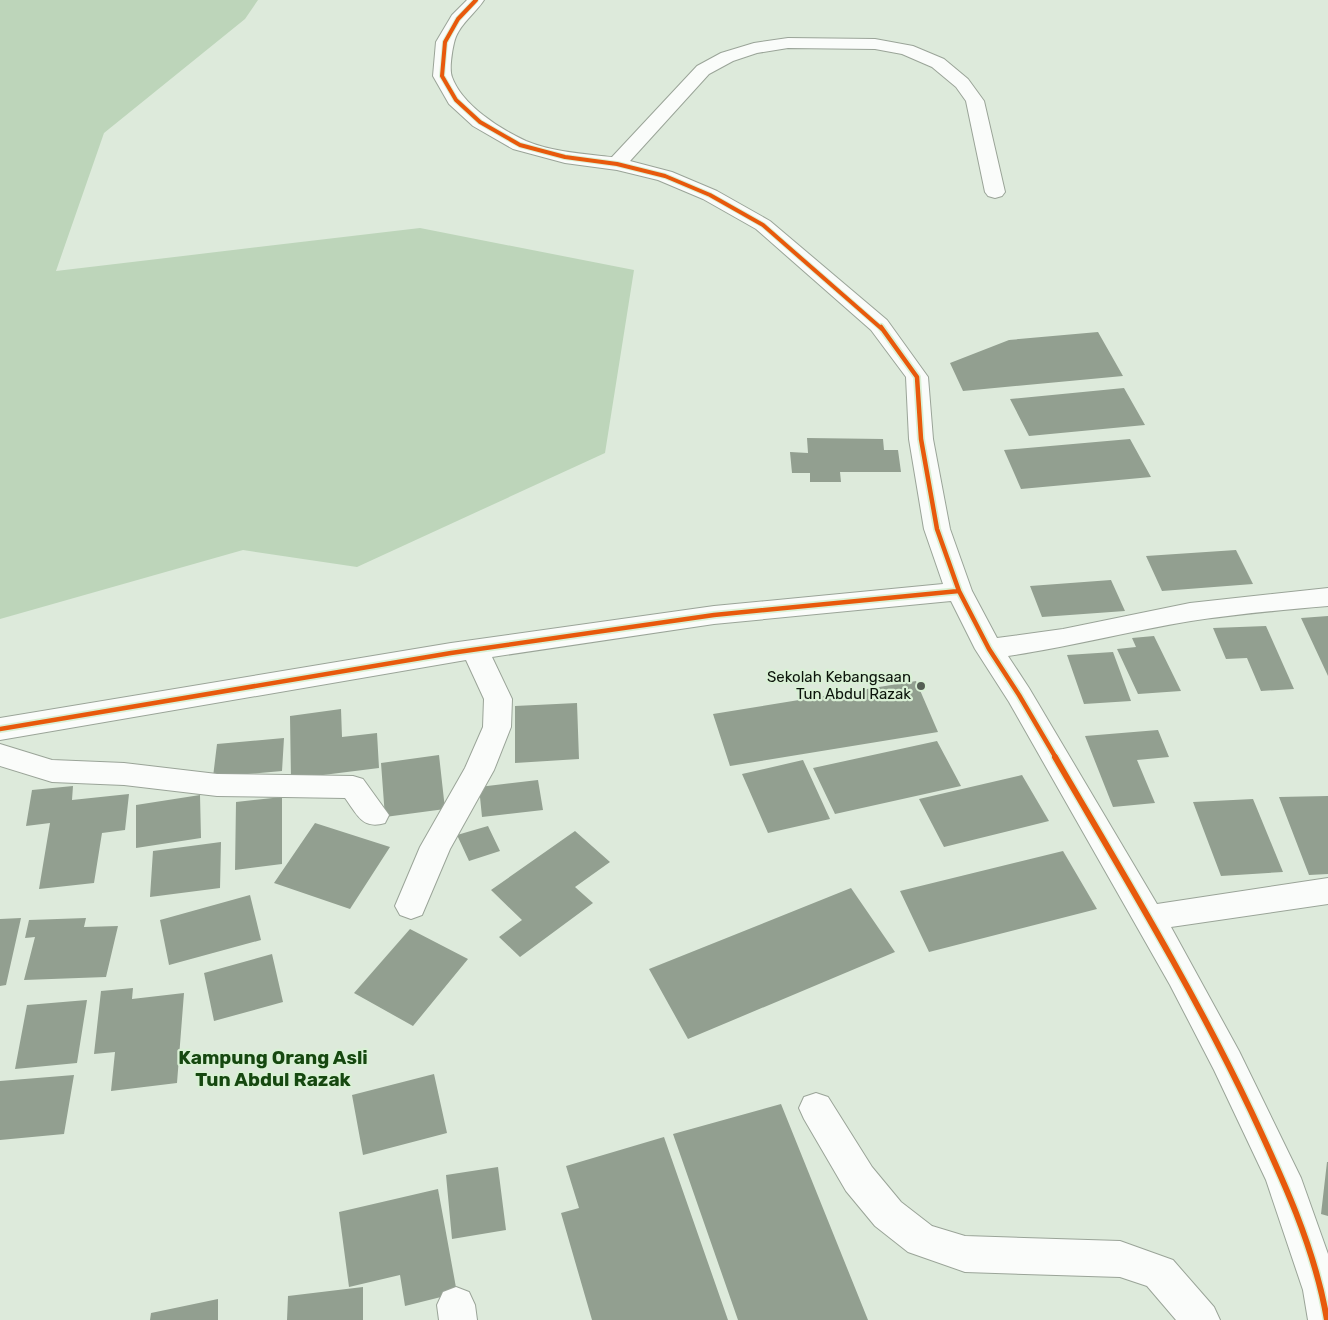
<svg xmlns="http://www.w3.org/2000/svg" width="1328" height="1320" font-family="Rubik,sans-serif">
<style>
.green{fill:#bdd5ba}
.building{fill:#929f90}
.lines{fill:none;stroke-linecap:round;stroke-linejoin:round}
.minor-casing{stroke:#9aa498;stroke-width:2}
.minor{fill:#fafcfa;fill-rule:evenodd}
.cycleway-far2-casing{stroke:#d9f0d5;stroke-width:6}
.cycleway-far1-casing{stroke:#d9f0d5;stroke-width:8}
.cycleway-casing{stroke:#d9f0d5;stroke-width:9}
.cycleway-far2{stroke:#e8590c;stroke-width:4}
.cycleway-far1{stroke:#e8590c;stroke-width:4.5}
.cycleway{stroke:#e8590c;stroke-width:6}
.poi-dot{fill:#555f54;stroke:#d9f0d5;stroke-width:2}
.labels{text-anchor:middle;stroke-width:4.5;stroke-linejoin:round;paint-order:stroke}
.poi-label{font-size:15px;fill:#0c140b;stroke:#d9f0d5;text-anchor:end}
.near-neighbourhood-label{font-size:19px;font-weight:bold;fill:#164810;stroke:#d9f0d5}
</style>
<rect width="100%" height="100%" fill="#ddeadb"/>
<path class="green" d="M0 0H258L245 19 104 133 56 271 420 228 634 270 605 453 357 567 243 550 0 619Z"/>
<path class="building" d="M1098 332 1123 376 963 391 950 363 1009 340Z
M1124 388 1145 425 1029 436 1010 399Z
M807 438 883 439 884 450H898L901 472H840L841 482H810V473H792L790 452 808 453Z
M1130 439 1151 477 1021 489 1004 450Z
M1236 550 1253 584 1162 591 1146 556Z
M1111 580 1125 611 1042 617 1030 586Z
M1328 616V676L1301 618Z
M1266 626 1294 689 1261 691 1247 658 1226 659 1213 628Z
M1154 636 1181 691 1138 694 1117 649 1136 647 1132 638Z
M1113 652 1131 701 1084 704 1067 655Z
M916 681 938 732 730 766 713 714Z
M577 703 579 759 515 763V706Z
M341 709 342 737 377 733 379 768 291 779 290 716Z
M1158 730 1169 757 1137 760 1155 803 1113 807 1085 736Z
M284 738 282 771 213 777 217 744Z
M937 741 961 786 835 814 813 768Z
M439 755 445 809 385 817 381 763Z
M803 760 830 819 768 833 742 774Z
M1022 775 1049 821 944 847 919 799Z
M538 780 543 810 482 817 479 787Z
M73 786 72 800 129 794 125 830 102 833 94 883 39 889 50 823 26 826 32 790Z
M200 795 201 838 136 848V805Z
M1328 796V874L1309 875 1279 797Z
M282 797V864L235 870 236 802Z
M1253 799 1283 872 1221 876 1193 802Z
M315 823 390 847 350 909 274 883Z
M488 826 500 851 469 861 457 835Z
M575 831 610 862 575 887 593 903 520 957 499 937 522 920 491 890Z
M221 842 220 888 150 897 153 851Z
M1063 851 1097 909 929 952 900 891Z
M851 888 895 952 688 1039 649 969Z
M250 895 261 940 169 965 160 920Z
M21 918 6 985 0 986V919Z
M86 918 84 927 118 926 106 977 24 980 35 937 25 938 29 920Z
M410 929 468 959 413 1026 354 993Z
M272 954 283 1002 214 1021 204 973Z
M133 988 132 999 184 993 177 1083 111 1091 115 1052 94 1054 101 991Z
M87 1000 77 1063 15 1069 27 1005Z
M434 1074 447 1133 363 1155 352 1095Z
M74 1075 64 1134 0 1140V1081Z
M781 1104 868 1320H738L673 1134Z
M664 1137 728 1320H592L561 1213 579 1208 566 1166Z
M1327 1162H1328V1216L1321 1214Z
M498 1167 506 1230 452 1239 446 1175Z
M438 1189 457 1293 405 1306 400 1275 349 1287 339 1212Z
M363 1287V1320H287L288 1296Z
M218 1299V1320H150L151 1313Z"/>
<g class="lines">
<defs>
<path id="minor" d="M467 0H484C475 14 458 25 454 43 452 51 449 70 452 77 462 105 500 129 526 141 552 152 584 154 612 157L697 66 721 53 754 43 788 38 875 39 913 46 944 59 968 79 984 101 1005 192 1002 196 995 198 988 196 985 192 966 101 956 87 932 67 902 54 875 49 788 48 757 53 733 61 709 74 630 161 672 172 717 191 770 221 887 320 928 377 933 439 950 529 972 591 997 638 1063 629 1190 603 1328 588V606C1282 610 1237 614 1191 621 1130 631 1069 647 1008 656L1029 688 1157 904 1328 878V904L1171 927 1239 1051 1301 1178 1328 1254V1320H1308L1303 1290 1266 1180 1214 1070 1170 985 1009 702 975 649 951 601 714 624 492 657 512 699 511 727 494 770 450 849 422 915 411 919 400 915 395 906 420 847 465 768 483 727 484 699 466 660 0 740V718L451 643 714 606 943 584 924 529 909 439 906 377 871 330 756 229 703 199 658 180 617 170 565 163 513 149 473 126 449 104 433 76 436 42 452 15Z
M0 744 52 760 124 763 217 774 353 776 363 779 389 815 385 823C362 830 357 814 345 798L217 796 124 785 52 782 0 766Z
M816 1093 828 1097 872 1167 901 1202 932 1226 965 1236 1120 1241 1173 1260 1214 1307 1220 1320H1176L1147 1286 1120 1277 965 1272 908 1252 875 1226 846 1191 804 1119 799 1108 804 1097Z
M456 1287 469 1292 475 1305 477 1320H439L437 1305 443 1292Z"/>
</defs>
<use href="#minor" class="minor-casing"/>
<use href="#minor" class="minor"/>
<defs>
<path id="cycleway-far2" d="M476 0 458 19 445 42 442 76 456 100 480 122 520 145 565 157 617 164 665 176 710 195 763 225 882 329"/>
<path id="cycleway-far1" d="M881 327 917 377 921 439 937 529 959 591 989 649 1019 695 1056 758
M0 729 451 653 714 615 959 591"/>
<path id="cycleway" d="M1055 757C1123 874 1193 989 1251 1111 1282 1177 1315 1248 1327 1320"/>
</defs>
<use href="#cycleway-far2" class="cycleway-far2-casing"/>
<use href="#cycleway-far1" class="cycleway-far1-casing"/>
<use href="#cycleway" class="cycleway-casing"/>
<use href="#cycleway-far2" class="cycleway-far2"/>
<use href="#cycleway-far1" class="cycleway-far1"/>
<use href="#cycleway" class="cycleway"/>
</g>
<circle class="poi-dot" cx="921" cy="686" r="5"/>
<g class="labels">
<g class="poi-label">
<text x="911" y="682">Sekolah Kebangsaan<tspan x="911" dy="17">Tun Abdul Razak</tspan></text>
</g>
<g class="near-neighbourhood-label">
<text x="273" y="1064">Kampung Orang Asli<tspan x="273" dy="22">Tun Abdul Razak</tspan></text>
</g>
</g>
</svg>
